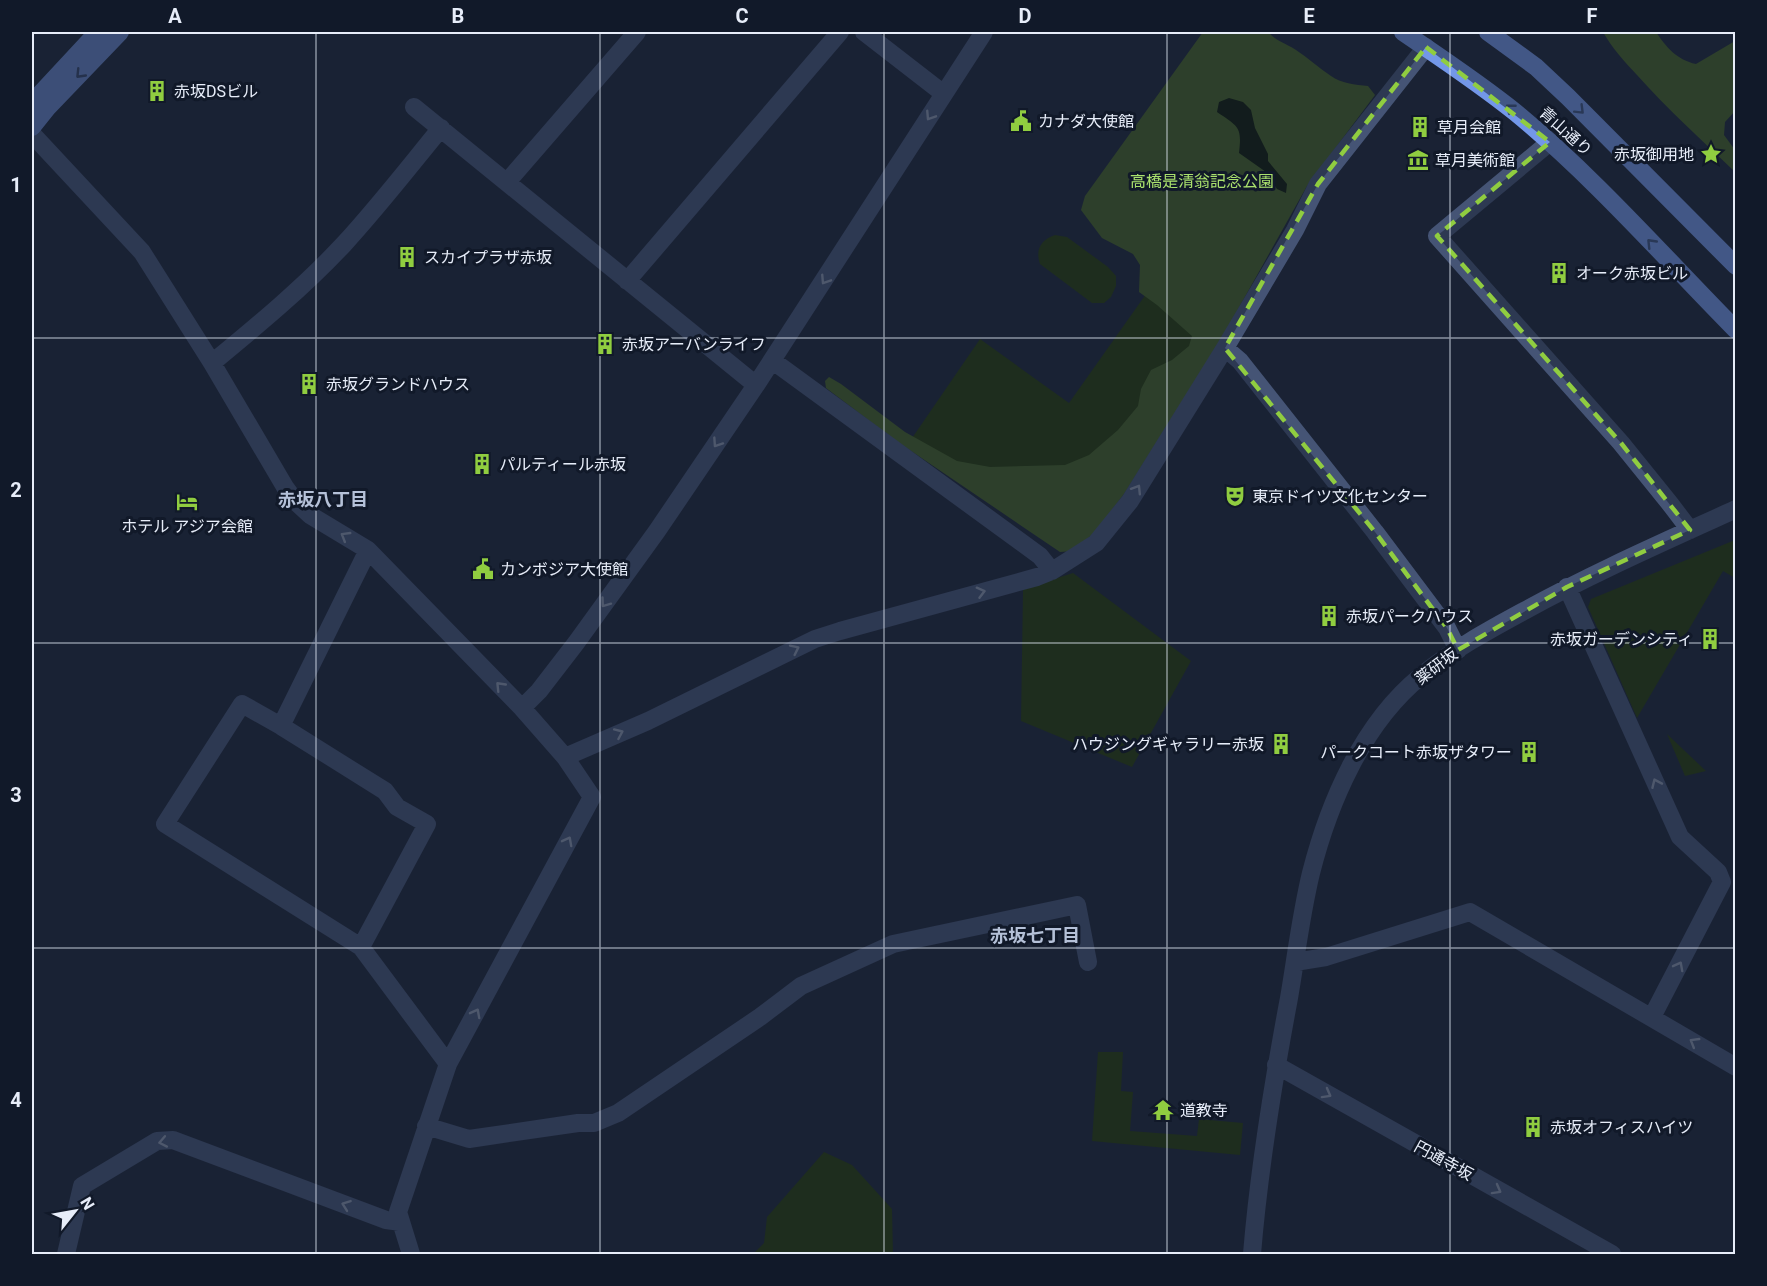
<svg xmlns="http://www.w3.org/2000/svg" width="1767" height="1286" font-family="Roboto,'Noto Sans JP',sans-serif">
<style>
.green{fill:#243a04}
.forest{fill:#45631f}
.water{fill:#091500}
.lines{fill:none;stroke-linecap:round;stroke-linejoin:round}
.minor{stroke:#455475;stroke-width:18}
.major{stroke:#6684c7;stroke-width:18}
.highway{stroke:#7397e8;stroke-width:18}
.oneway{stroke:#334468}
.oneway2{stroke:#3d527f}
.oneway3{stroke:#8e99b0}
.marked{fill:none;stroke:#90cd40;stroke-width:4.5;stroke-dasharray:12 8;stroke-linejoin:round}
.grid{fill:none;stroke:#e7edf9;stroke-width:1.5;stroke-opacity:0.55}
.labels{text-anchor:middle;stroke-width:6;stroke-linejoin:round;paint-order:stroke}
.poi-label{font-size:16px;fill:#e7edf9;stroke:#111929;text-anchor:start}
.street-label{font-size:16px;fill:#e7edf9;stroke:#111929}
.park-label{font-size:16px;fill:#aae16d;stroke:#111929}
.neighbourhood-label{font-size:18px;font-weight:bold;fill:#b5c1d8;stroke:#111929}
.neatline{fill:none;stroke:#e7edf9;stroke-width:2}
.grid-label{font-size:20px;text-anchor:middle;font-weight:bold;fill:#e7edf9}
</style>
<rect width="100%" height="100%" fill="#1a2234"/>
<path class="green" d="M1055 235 1067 237 1108 267 1116 276V286L1111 297 1104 303H1092L1040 264C1035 249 1041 240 1055 235Z
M1151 287 1208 326 1107 460 979 479 910 441 980 339 1069 403Z
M1735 540V578L1723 571 1637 718 1588 607 1591 599Z
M1073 573 1191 661 1132 767 1021 721 1023 589Z
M1667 734 1706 771 1685 776Z
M1098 1052H1123L1121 1091 1133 1092 1130 1131 1197 1136 1199 1119 1243 1123 1240 1155 1092 1141Z
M824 1152 852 1165 892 1209 893 1254H753L764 1243 767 1217Z"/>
<path class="forest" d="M1203 32H1268C1279 43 1284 42 1296 50 1308 58 1319 68 1331 76 1341 83 1355 85 1368 86L1375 95 1307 186 1223 336 1124 494 1094 533 1073 551 1060 552 895 440 826 388 825 381 829 377 841 384 905 432 957 461 990 467 1065 465 1089 455 1118 430 1138 406 1141 389 1151 370 1172 360 1189 346 1192 336 1157 305 1139 292 1140 265 1133 254 1102 238 1081 210 1085 196Z
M1603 32H1656C1666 47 1677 60 1696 64L1735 41V111L1725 122 1724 135 1735 150V172C1702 140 1667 109 1637 75 1624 61 1612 48 1603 32Z"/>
<path class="water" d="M1229 98 1243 102 1251 110 1255 128 1268 154V161L1287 184 1286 193 1277 189 1266 172 1239 153C1242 127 1239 127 1217 112L1219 102Z"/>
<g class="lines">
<path class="minor" d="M864 32 944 94
M414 107 756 385
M32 134 142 252 212 363 285 487 296 502 310 515 368 550 522 708 565 757 592 797 448 1064 398 1212 411 1254
M1550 142 1437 236 1621 443 1671 505 1690 530
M507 182 637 32
M627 281 840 32
M1225 348 1240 361 1375 532 1447 628 1458 650
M773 361 1040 556 1052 571
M212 363C258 325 304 287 344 244 378 207 409 167 441 128
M1567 587 1680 837 1718 872 1722 882 1652 1017
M522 708 539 691 576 643 657 531 756 385 984 32
M281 726 368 550
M565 757 648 721 815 639 840 631 1037 577 1052 571 1096 543 1130 501 1225 348 1295 230 1318 184 1426 47
M361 947 427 824 397 807 385 791 281 726 242 704 165 824 361 947 448 1064
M1295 962 1326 957 1470 912 1736 1067
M1276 1065 1612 1254
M426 1126 469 1139 578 1123H594L618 1113 760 1017 801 986 893 944 1077 905 1088 962
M66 1254 82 1186 157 1141 173 1140 386 1220 401 1222
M1252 1254C1259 1169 1273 1083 1289 998 1296 957 1301 914 1311 873 1329 802 1363 723 1421 676 1452 650 1489 630 1524 611 1593 573 1664 542 1736 509"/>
<path class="major" d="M32 103 98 32
M32 127 48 107 120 32"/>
<path class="highway" d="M1403 32C1441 58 1479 83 1515 112 1593 176 1664 257 1736 330
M1488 32 1536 67 1568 97 1736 266"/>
</g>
<defs><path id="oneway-chevron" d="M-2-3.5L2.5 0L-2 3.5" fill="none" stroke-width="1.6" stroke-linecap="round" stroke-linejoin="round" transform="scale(1.5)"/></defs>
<use class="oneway" href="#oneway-chevron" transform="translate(80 74) rotate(134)"/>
<g class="oneway2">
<use href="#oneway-chevron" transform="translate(1510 108) rotate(-142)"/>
<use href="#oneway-chevron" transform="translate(1580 110) rotate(45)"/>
<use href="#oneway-chevron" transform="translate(1651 243) rotate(-134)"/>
</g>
<g class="oneway3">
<use href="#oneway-chevron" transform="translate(930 116) rotate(123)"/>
<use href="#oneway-chevron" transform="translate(825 280) rotate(123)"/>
<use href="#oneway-chevron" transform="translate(717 443) rotate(124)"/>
<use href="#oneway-chevron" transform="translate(1137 489) rotate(-58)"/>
<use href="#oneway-chevron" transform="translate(345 536) rotate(-149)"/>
<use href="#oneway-chevron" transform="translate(981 592) rotate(-15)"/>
<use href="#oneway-chevron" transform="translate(605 603) rotate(126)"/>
<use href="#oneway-chevron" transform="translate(795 649) rotate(-26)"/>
<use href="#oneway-chevron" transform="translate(500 686) rotate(-134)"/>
<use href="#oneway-chevron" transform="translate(619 733) rotate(-24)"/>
<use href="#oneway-chevron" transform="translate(1656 783) rotate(-114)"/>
<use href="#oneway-chevron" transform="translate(568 841) rotate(-62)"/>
<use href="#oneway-chevron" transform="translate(1679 966) rotate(-62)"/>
<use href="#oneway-chevron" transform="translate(476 1013) rotate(-62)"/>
<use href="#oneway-chevron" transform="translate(1694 1042) rotate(-149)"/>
<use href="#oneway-chevron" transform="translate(1327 1094) rotate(29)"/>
<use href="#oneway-chevron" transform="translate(163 1142) rotate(169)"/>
<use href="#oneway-chevron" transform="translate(1497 1190) rotate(29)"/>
<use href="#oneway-chevron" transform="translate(346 1205) rotate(-160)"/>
</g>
<path d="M0 0H1767V1286H0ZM1426 47 1550 142 1437 236 1621 443 1690 530 1567 587 1458 650 1447 628 1375 532 1225 348 1318 184Z" fill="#1a2234" fill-opacity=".55" fill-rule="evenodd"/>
<path class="marked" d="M1426 47 1550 142 1437 236 1621 443 1690 530 1567 587 1458 650 1447 628 1375 532 1225 348 1318 184Z"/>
<path class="grid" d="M316 32V1254M600 32V1254M884 32V1254M1167 32V1254M1450 32V1254M32 338H1736M32 643H1736M32 948H1736"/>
<defs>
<symbol id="building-bare" viewBox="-9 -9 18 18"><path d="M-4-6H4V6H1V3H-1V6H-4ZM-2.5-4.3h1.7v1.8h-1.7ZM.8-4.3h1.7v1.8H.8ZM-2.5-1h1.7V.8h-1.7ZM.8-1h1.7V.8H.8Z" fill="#90cd40" stroke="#111929" stroke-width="2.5" paint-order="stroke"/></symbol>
<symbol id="civic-bare" viewBox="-9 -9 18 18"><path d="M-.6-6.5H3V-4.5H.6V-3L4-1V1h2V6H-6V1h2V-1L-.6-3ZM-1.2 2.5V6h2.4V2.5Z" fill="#90cd40" stroke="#111929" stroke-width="2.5" paint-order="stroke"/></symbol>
<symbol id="sight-bare" viewBox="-9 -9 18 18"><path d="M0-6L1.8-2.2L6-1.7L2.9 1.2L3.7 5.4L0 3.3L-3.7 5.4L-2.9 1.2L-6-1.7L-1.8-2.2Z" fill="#90cd40" stroke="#111929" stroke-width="2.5" paint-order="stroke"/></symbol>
<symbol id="museum-bare" viewBox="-9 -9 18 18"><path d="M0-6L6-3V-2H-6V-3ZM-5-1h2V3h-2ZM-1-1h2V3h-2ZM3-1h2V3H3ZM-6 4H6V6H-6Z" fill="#90cd40" stroke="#111929" stroke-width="2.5" paint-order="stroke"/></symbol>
<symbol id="theatre-bare" viewBox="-9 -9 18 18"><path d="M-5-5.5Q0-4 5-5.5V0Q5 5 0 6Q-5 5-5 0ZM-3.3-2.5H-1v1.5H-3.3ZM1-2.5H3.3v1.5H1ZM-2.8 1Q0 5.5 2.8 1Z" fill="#90cd40" stroke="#111929" stroke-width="2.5" paint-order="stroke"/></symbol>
<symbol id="hotel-bare" viewBox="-9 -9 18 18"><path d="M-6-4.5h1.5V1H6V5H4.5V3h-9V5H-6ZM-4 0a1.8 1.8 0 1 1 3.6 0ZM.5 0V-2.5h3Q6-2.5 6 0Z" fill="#90cd40" stroke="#111929" stroke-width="2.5" paint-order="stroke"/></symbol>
<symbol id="temple-bare" viewBox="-9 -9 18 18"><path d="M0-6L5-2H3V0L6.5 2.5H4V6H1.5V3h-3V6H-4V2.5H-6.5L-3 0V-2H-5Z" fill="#90cd40" stroke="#111929" stroke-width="2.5" paint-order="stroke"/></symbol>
</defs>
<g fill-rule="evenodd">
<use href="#building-bare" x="142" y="76" width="30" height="30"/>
<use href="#civic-bare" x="1006" y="106" width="30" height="30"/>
<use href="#building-bare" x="1405" y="112" width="30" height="30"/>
<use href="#sight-bare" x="1696" y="139" width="30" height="30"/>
<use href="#museum-bare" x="1403" y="145" width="30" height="30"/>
<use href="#building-bare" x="392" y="242" width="30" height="30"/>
<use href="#building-bare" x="1544" y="258" width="30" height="30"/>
<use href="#building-bare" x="590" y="329" width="30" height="30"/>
<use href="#building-bare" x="294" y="369" width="30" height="30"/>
<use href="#building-bare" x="467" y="449" width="30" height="30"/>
<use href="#theatre-bare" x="1220" y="481" width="30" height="30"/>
<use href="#hotel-bare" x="172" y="487" width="30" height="30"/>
<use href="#civic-bare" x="468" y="554" width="30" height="30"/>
<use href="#building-bare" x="1314" y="601" width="30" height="30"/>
<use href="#building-bare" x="1695" y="624" width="30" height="30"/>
<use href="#building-bare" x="1266" y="729" width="30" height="30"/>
<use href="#building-bare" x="1514" y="737" width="30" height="30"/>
<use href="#temple-bare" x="1148" y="1095" width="30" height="30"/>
<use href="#building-bare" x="1518" y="1112" width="30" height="30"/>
</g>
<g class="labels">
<g class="poi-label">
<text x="174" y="97">赤坂DSビル</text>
<text x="1038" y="127">カナダ大使館</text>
<text x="1437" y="133">草月会館</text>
<text x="1694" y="160" text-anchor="end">赤坂御用地</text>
<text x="1435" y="166">草月美術館</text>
<text x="424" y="263">スカイプラザ赤坂</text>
<text x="1576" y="279">オーク赤坂ビル</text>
<text x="622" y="350">赤坂アーバンライフ</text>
<text x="326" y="390">赤坂グランドハウス</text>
<text x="499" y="470">パルティール赤坂</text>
<text x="1252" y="502">東京ドイツ文化センター</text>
<text x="187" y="532" text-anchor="middle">ホテル アジア会館</text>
<text x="500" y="575">カンボジア大使館</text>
<text x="1346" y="622">赤坂パークハウス</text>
<text x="1693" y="645" text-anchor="end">赤坂ガーデンシティ</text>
<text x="1264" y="750" text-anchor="end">ハウジングギャラリー赤坂</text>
<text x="1512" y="758" text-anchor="end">パークコート赤坂ザタワー</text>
<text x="1180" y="1116">道教寺</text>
<text x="1550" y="1133">赤坂オフィスハイツ</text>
</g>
<g class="street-label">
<text transform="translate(1566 131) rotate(42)" y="6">青山通り</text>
<text transform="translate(1436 666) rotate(-37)" y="6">薬研坂</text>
<text transform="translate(1444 1160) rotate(29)" y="6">円通寺坂</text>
</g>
<g class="park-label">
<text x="1202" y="187">高橋是清翁記念公園</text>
</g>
<g class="neighbourhood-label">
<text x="323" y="506">赤坂八丁目</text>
<text x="1035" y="942">赤坂七丁目</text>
</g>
</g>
<rect width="1767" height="1286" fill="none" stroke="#111929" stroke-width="66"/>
<g transform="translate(75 1211) rotate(59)" stroke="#111929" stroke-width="4.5" paint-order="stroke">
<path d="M0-4.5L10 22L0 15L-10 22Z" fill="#e7edf9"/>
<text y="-9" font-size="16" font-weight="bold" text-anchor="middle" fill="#e7edf9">N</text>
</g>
<rect x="33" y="33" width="1701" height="1220" class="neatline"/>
<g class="grid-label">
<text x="175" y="23">A</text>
<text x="458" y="23">B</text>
<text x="742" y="23">C</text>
<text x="1025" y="23">D</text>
<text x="1309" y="23">E</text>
<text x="1592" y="23">F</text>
<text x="16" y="192">1</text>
<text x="16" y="497">2</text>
<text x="16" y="802">3</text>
<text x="16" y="1107">4</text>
</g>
</svg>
